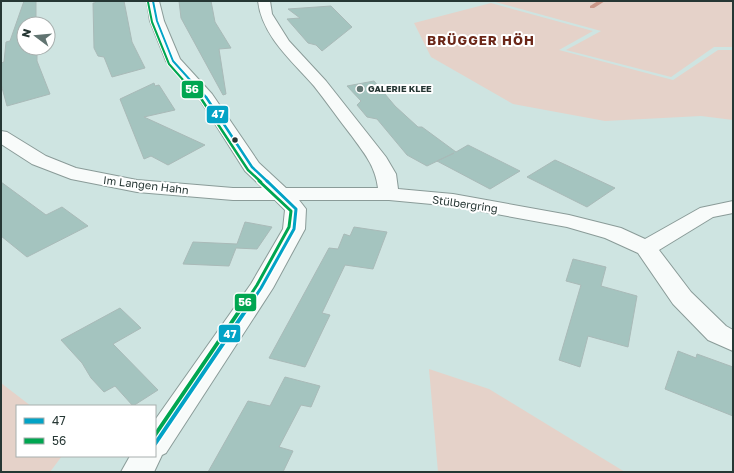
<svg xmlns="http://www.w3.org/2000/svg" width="734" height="473" font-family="'Golos Text',sans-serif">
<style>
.green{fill:#e5d2c9}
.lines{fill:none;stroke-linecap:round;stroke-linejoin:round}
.stream{fill:#cc998a;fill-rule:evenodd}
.building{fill:#a4c4bf;stroke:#a9bab8}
.minor-casing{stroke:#8a9b98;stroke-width:2}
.minor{fill:#f8fbfa;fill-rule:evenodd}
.bus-1-far3-casing{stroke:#fff;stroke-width:4}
.bus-1-far2-casing{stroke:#fff;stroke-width:5}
.bus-1-far1-casing{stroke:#fff;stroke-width:6}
.bus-1-casing{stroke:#fff;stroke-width:7}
.bus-2-far3-casing{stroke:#fff;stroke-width:4}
.bus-2-far2-casing{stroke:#fff;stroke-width:5}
.bus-2-far1-casing{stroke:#fff;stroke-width:6}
.bus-2-casing{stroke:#fff;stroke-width:7}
.bus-1-far3{stroke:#02a3c6;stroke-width:2}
.bus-1-far2{stroke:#02a3c6;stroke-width:2.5}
.bus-1-far1{stroke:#02a3c6;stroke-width:3}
.bus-1{stroke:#02a3c6;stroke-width:4}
.bus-2-far3{stroke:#00a651;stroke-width:2}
.bus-2-far2{stroke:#00a651;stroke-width:2.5}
.bus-2-far1{stroke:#00a651;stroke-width:3}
.bus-2{stroke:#00a651;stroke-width:4}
.poi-dot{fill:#617471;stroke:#fff;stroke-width:1.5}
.bus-dot{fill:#263734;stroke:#fff;stroke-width:1.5}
.labels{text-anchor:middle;stroke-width:4;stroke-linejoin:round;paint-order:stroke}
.far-poi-label{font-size:9px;font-weight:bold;fill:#263734;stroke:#fff;text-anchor:start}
.street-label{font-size:11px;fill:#263734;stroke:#fff}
.far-district-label{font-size:13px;font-weight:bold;letter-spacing:1px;fill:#6b2718;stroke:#fff}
.line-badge{stroke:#fff;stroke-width:1.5}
.badge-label{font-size:11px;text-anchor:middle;font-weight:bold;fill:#fff}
</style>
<rect width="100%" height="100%" fill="#cee4e1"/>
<path class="green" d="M497 1H733V47H714L671 77 566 50 601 31 495 2Z
M491 3 593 31 559 50 673 80 718 50H733V120L701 116 605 121 513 104 431 57 414 23Z
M429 369 489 389 625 472H438Z
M1 383 31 406H17V456H62L50 472H1Z"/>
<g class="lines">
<path class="stream" d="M598 1H605L594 8H590V6Z"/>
</g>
<path class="building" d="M24 1H36V24H24V48H37V61L50 94 7 106 1 84V63L4 62 6 42 10 41Z
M95 1H124L132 42 145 68 112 77 104 57 98 56 94 48 93 3H95Z
M179 1H211L215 22 231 48 219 49 226 94 223 95 181 18Z
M331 6 352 27 322 51 316 45 308 43 287 19 300 18 288 9Z
M374 81 395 106 418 127H422L456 152 468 145 520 171 490 189 437 161 454 153 427 166 407 155 377 119 367 117 357 105 361 101 347 86Z
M154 83 155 86 159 85 175 110 144 117 205 145 168 165 151 156 144 159 120 99Z
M555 160 566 165 615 188 587 207 527 177Z
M1 182 46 215 62 207 88 226 27 257 1 236Z
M245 222 272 227 257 249 236 248 229 266 183 264 193 242 237 244Z
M354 227 387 232 373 269 345 265 322 313 330 315 305 367 269 358 329 248 338 249 344 234 350 236Z
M573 259 606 267 601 286 637 296 628 347 588 336 580 367 559 360 581 285 566 281Z
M120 308 141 328 113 344 158 390 133 406 115 386 104 392 91 378 82 363 61 340Z
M678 351 696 358 697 354 733 367V416L665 389Z
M285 377 320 386 311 407 301 405 279 447 293 451 283 472H208L248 401 270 406Z"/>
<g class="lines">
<defs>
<path id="minor" d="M147 1H159L164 21 180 59 212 94 259 163 286 188H378C375 165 364 153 351 135 338 119 327 102 314 86 292 61 262 36 258 1H270L272 14 289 41 326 81 386 157 396 174 398 189 453 194 569 215 621 228 645 239 700 208 733 201V213L713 217 659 250 691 292 726 326 733 330V351L708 340 673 304 638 253 605 238 567 227 453 206 389 200H299L306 209 305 229 273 288 166 453 162 455 154 472H121L130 456H155V420L251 284 283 229 285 210 275 200H233L137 192 71 179 32 164 1 144V131L7 132 46 156 76 168 137 180 233 188H263L245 171 200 100 166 61 150 21Z"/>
</defs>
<use href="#minor" class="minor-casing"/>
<use href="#minor" class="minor"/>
<defs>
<path id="bus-1-far3" d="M153 1 157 21 173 61 191 81"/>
<path id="bus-1-far2" d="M190 80 206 97 252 167 268 182"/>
<path id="bus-1-far1" d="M246 311 261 288 294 229 296 209 267 181"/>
<path id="bus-1" d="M155 444 246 310"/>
<path id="bus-2-far3" d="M148 2 152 22 169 64 184 81"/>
<path id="bus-2-far2" d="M183 80 202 100 248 170 261 182"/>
<path id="bus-2-far1" d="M240 311 257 285 289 227 291 211 259 181"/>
<path id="bus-2" d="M155 435 240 310"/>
</defs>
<use href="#bus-1-far3" class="bus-1-far3-casing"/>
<use href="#bus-1-far2" class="bus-1-far2-casing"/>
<use href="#bus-1-far1" class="bus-1-far1-casing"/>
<use href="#bus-1" class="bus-1-casing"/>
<use href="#bus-2-far3" class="bus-2-far3-casing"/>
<use href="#bus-2-far2" class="bus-2-far2-casing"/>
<use href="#bus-2-far1" class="bus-2-far1-casing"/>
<use href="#bus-2" class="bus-2-casing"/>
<use href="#bus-1-far3" class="bus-1-far3"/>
<use href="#bus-1-far2" class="bus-1-far2"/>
<use href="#bus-1-far1" class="bus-1-far1"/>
<use href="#bus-1" class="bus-1"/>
<use href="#bus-2-far3" class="bus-2-far3"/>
<use href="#bus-2-far2" class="bus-2-far2"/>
<use href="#bus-2-far1" class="bus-2-far1"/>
<use href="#bus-2" class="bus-2"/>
</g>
<circle class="poi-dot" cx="360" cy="89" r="4"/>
<circle class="bus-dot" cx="235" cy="140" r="3.5"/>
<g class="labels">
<g class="far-poi-label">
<text x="368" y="92">GALERIE KLEE</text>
</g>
<g class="street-label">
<text transform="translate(146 185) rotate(7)" y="4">Im Langen Hahn</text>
<text transform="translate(465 204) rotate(8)" y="4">Stülbergring</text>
</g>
<g class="far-district-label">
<text x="481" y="45">BRÜGGER HÖH</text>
</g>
</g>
<g class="line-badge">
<rect x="181" y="80" width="23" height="19" rx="4" fill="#00a651"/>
<rect x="206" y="105" width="23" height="19" rx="4" fill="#02a3c6"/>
<rect x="234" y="293" width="23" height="19" rx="4" fill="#00a651"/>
<rect x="218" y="324" width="23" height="19" rx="4" fill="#02a3c6"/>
</g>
<g class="badge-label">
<text x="192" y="93">56</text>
<text x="218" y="118">47</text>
<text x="245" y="306">56</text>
<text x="230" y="338">47</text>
</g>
<rect width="734" height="473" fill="none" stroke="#263734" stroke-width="4"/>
<rect x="16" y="405" width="140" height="52" fill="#ffffff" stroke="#a8afae"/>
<rect x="24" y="418" width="20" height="6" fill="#02a3c6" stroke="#a8afae"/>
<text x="52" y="425" font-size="12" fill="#263734">47</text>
<rect x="24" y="438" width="20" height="6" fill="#00a651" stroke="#a8afae"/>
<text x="52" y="445" font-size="12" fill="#263734">56</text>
<g transform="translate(36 36) rotate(286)"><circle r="19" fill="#ffffff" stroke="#a8afae"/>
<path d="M0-3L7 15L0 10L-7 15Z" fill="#617471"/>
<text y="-6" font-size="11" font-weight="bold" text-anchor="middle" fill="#263734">N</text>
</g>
</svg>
